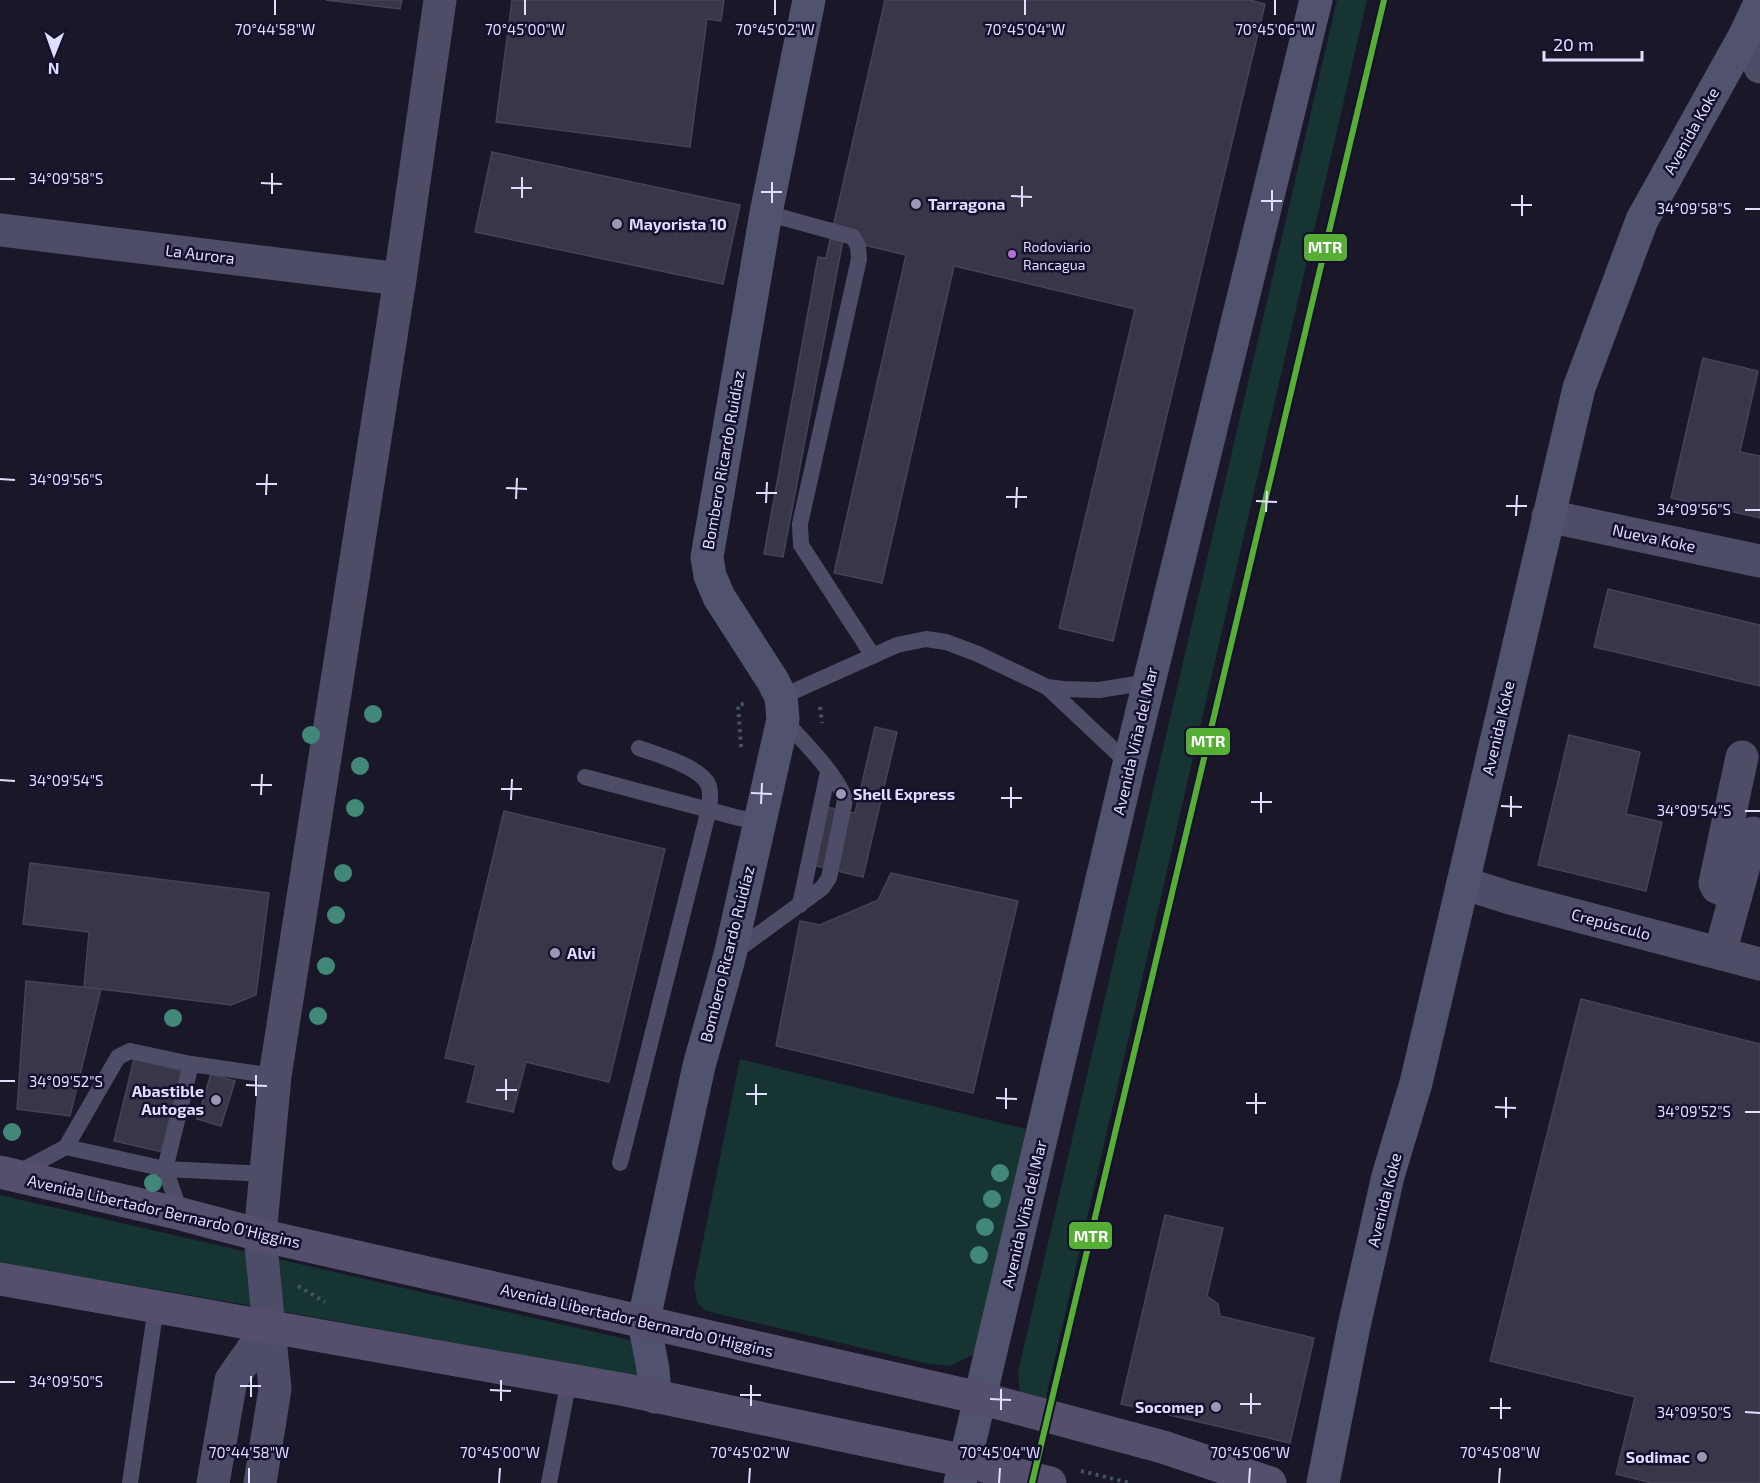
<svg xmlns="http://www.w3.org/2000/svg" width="1760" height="1483" font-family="'Exo 2',sans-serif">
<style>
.green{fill:#153432}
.building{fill:#383749;stroke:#45425a;stroke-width:1.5}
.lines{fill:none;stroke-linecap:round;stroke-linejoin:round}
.path{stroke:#455464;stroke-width:4;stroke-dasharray:3 4.5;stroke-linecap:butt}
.lane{stroke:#4d4d68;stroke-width:16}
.street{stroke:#4d4d68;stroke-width:33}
.secondary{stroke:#50526e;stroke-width:33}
.primary{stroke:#564e6d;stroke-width:33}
.rail-1-casing{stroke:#14112e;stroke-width:10}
.rail-1{stroke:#56ae35;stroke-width:6}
.tree{fill:#428879}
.ticks{fill:none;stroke:#dfdeff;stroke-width:2}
.poi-dot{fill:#9a98b4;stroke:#14112e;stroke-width:2}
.bus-dot{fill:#b36fd0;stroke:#14112e;stroke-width:2}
.labels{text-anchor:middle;stroke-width:5;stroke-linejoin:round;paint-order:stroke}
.bus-label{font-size:14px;fill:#dfdeff;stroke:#14112e;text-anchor:start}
.street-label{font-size:16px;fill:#dfdeff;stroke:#14112e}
.poi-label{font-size:16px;font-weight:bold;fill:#dfdeff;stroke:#14112e;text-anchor:start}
.ticks-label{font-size:15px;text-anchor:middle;fill:#dfdeff;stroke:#14112e;stroke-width:5;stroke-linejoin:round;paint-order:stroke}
.line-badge{stroke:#14112e;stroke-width:2}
.badge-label{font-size:16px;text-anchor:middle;font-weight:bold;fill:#fff}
</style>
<rect width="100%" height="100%" fill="#191728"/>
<path class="green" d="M1337 0H1367L1044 1406 1020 1396 1018 1372Z
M740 1059 1026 1129 975 1354 950 1366 929 1364 706 1311 697 1302 694 1285Z
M0 1195 643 1343 644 1378 253 1306 0 1263Z"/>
<path class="building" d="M326 0H402L400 9Z
M512 0H724L721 21 707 19 690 147 496 122Z
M885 0H1250L1265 4 1113 641 1059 628 1135 309 954 266 882 583 834 573 906 255 843 240 783 557 764 554 818 257 826 258Z
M492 152 740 205 723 284 475 232Z
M1703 358 1758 371 1740 452 1760 456V518L1671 498Z
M1608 589 1760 625V686L1594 647Z
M875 727 897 732 863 877 812 865 826 807 855 813Z
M1569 735 1640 752 1626 814 1662 822 1646 891 1538 865Z
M504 811 665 849 609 1082 526 1062 513 1112 467 1102 476 1065 445 1058Z
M30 863 269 893 256 995 231 1005 84 987 89 932 23 924Z
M891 873 1018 901 973 1093 776 1046 800 921 820 925 878 900Z
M26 981 101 989 70 1116 17 1109Z
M1581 999 1760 1044V1483H1652L1616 1474 1635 1397 1490 1361Z
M134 1059 182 1071 163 1152 114 1141Z
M211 1074 235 1081 221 1126 197 1119Z
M1165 1215 1223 1228 1207 1296 1218 1304 1220 1316 1314 1338 1290 1443 1121 1404Z"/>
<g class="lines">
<path class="path" d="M820 707 822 723
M741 747 738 705 748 703
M298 1286 325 1302
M1081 1471 1130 1483"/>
<path class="lane" d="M766 213 853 237 858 246 859 259 800 524 801 545 873 656
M1047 687 1129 764
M781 697 897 645 926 639 946 642 978 654 1047 687 1063 689 1099 690 1149 682
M585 777 739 818 760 821
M800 905 828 772
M733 953 822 888 829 878 845 800C839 776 800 738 783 719
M66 1147 165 1169 267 1174
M620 1163 709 809C710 802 711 793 709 786 702 767 658 755 639 748
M17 1173 66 1147 118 1057 130 1051 191 1064 275 1076
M181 1214 165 1169 191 1064
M130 1483 156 1307
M549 1483 569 1380"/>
<path class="street" d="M1745 35 1760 67
M0 230 400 279
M1548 516 1760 561
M1463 883 1510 898 1760 964
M1736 896 1717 887 1715 883 1742 757
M1720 953 1753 833
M213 1483 231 1380 269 1326
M260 1483 275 1389 260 1235 275 1076 400 279 440 0"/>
<path class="secondary" d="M655 1397 653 1369 644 1322 646 1310 699 1066 730 955 783 719 781 697 773 681 719 597 710 576 707 557 766 213 809 0
M960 1483 1129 764 1316 0
M1323 1483 1354 1326 1388 1176 1416 1083 1579 388 1642 220 1745 35 1760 3"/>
<path class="primary" d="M0 1172 181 1214 260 1235 980 1398 1163 1447 1270 1483
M0 1279 626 1390 965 1461 1050 1483"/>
<defs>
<path id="rail-1" d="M1032 1483 1384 0"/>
</defs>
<use href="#rail-1" class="rail-1-casing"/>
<use href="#rail-1" class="rail-1"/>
</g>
<g class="tree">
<circle cx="373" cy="714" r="9"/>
<circle cx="311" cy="735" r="9"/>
<circle cx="360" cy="766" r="9"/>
<circle cx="355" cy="808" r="9"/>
<circle cx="343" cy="873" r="9"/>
<circle cx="336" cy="915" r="9"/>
<circle cx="326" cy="966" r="9"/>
<circle cx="318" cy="1016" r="9"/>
<circle cx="173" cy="1018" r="9"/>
<circle cx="12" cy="1132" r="9"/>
<circle cx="1000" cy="1173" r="9"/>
<circle cx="153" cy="1183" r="9"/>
<circle cx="992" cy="1199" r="9"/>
<circle cx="985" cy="1227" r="9"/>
<circle cx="979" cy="1255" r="9"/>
</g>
<path class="ticks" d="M275 15V0M525 15V0M775 15V0M1025 15V0M1275 15V0M0 179H15M261 183 282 184M511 188H532M761 192H782M272 194V173M1011 196 1032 197M522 198V177M1261 201H1282M772 203V182M1511 205H1532M1022 207V186M1745 209H1760M1272 211V190M1522 216V195M0 479 15 480M256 484H277M506 488 527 489M756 493H777M266 495 267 474M1006 497H1027M516 499 517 478M1256 501 1277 502M766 503 767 482M1506 506H1527M1016 508 1017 487M1745 510H1760M1266 512 1267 491M1516 516 1517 495M0 780 15 781M251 785H272M501 789H522M751 793 772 794M261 795 262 774M1001 798H1022M511 800 512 779M1251 802H1272M761 804 762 783M1501 806 1522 807M1011 808V787M1745 811H1760M1261 813V792M1511 817V796M0 1081H15M246 1085 267 1086M496 1090H517M746 1094H767M256 1096V1075M996 1098 1017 1099M506 1100V1079M1246 1103H1266M756 1105V1084M1495 1107 1516 1108M1006 1109V1088M1745 1112H1760M1256 1114V1093M1506 1118V1097M0 1382H15M240 1386H261M490 1390 511 1391M740 1395H761M251 1397V1376M990 1399 1011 1400M501 1401V1380M1240 1404H1261M751 1406V1385M1490 1408H1511M1001 1410V1389M1745 1412 1760 1413M1251 1414V1393M1501 1419V1398M249 1483V1468M499 1483 500 1468M749 1483 750 1468M999 1483 1000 1468M1249 1483 1250 1468M1499 1483 1500 1468"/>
<g class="poi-dot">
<circle cx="916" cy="204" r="6"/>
<circle cx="617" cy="224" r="6"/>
<circle cx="841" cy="794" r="6"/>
<circle cx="555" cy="953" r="6"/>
<circle cx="216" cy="1100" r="6"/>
<circle cx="1216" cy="1407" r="6"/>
<circle cx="1702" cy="1457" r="6"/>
</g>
<circle class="bus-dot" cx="1012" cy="254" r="5"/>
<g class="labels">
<g class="bus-label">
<text x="1023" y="252">Rodoviario<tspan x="1023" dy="18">Rancagua</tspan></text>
</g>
<g class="street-label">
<text transform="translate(1691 131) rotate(-61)" y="6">Avenida Koke</text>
<text transform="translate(200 254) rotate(7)" y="6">La Aurora</text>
<text transform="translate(723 460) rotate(-80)" y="6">Bombero Ricardo Ruidíaz</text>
<text transform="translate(1654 538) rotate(12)" y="6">Nueva Koke</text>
<text transform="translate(1498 728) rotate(-77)" y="6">Avenida Koke</text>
<text transform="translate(1135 741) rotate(-77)" y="6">Avenida Viña del Mar</text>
<text transform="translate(1611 924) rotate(15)" y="6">Crepúsculo</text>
<text transform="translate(727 954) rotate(-76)" y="6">Bombero Ricardo Ruidíaz</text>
<text transform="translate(1384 1200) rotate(-76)" y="6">Avenida Koke</text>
<text transform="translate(164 1211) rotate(13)" y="6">Avenida Libertador Bernardo O'Higgins</text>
<text transform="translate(1024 1214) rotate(-77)" y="6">Avenida Viña del Mar</text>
<text transform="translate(637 1320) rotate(13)" y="6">Avenida Libertador Bernardo O'Higgins</text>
</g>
<g class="poi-label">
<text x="928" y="210">Tarragona</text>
<text x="629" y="230">Mayorista 10</text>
<text x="853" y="800">Shell Express</text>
<text x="567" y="959">Alvi</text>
<text x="204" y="1097" text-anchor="end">Abastible<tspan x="204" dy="18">Autogas</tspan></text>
<text x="1204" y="1413" text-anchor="end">Socomep</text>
<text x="1690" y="1463" text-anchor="end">Sodimac</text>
</g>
</g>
<g class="ticks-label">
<text x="275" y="35">70°44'58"W</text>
<text x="525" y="35">70°45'00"W</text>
<text x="775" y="35">70°45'02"W</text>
<text x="1025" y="35">70°45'04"W</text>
<text x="1275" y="35">70°45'06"W</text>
<text x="66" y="184">34°09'58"S</text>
<text x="1694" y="214">34°09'58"S</text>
<text x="66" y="485">34°09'56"S</text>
<text x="1694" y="515">34°09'56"S</text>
<text x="66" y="786">34°09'54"S</text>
<text x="1694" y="816">34°09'54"S</text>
<text x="66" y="1087">34°09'52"S</text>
<text x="1694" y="1117">34°09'52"S</text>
<text x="66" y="1387">34°09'50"S</text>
<text x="1694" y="1418">34°09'50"S</text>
<text x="249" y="1458">70°44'58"W</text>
<text x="500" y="1458">70°45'00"W</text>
<text x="750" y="1458">70°45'02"W</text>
<text x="1000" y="1458">70°45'04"W</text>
<text x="1250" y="1458">70°45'06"W</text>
<text x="1500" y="1458">70°45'08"W</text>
</g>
<g class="line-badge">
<rect x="1303" y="233" width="45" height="29" rx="6" fill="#56ae35"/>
<rect x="1185" y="727" width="46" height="29" rx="6" fill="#56ae35"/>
<rect x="1068" y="1221" width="45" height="29" rx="6" fill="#56ae35"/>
</g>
<g class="badge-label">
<text x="1325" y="253">MTR</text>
<text x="1208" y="747">MTR</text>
<text x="1091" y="1242">MTR</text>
</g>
<g transform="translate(54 54) rotate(181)" stroke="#14112e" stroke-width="4.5" paint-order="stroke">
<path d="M0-4.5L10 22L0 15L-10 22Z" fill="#dfdeff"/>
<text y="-9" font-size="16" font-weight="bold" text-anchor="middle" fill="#dfdeff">N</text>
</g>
<path d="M1544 51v9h98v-9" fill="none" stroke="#dfdeff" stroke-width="3"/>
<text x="1553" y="51" font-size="18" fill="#dfdeff" stroke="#14112e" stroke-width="4.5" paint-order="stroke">20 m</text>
</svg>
